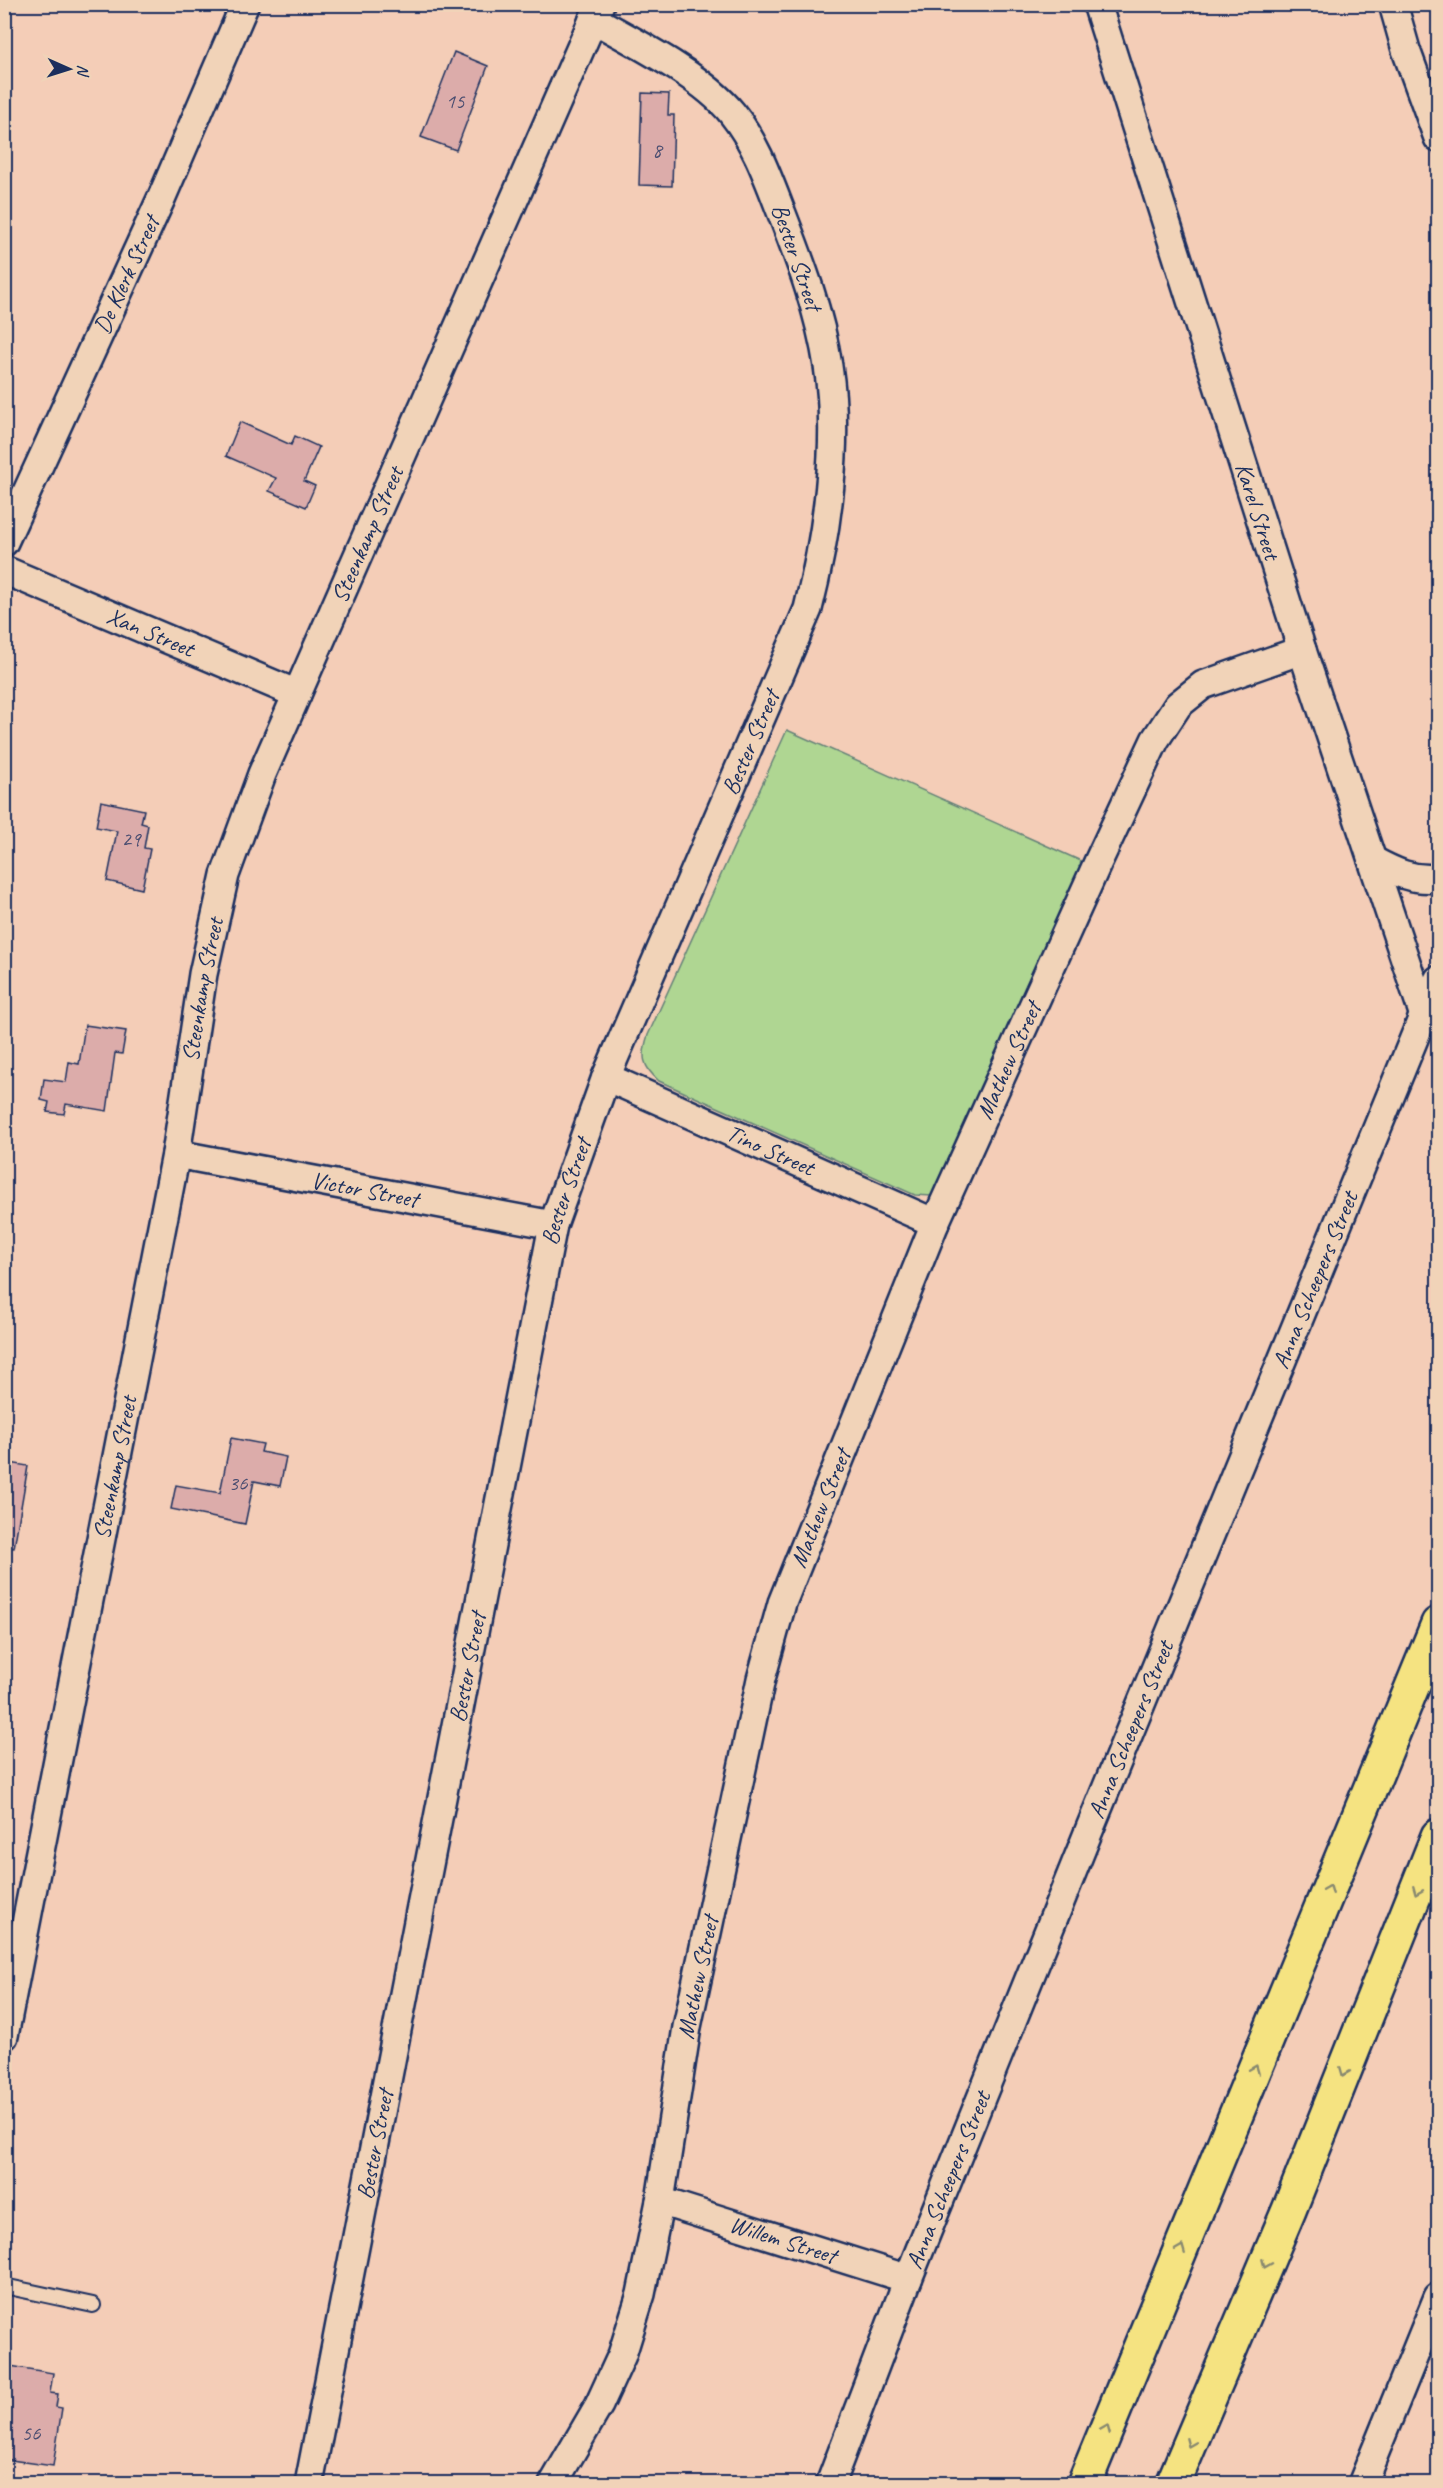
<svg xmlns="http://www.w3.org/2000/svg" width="1443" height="2488" font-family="Caveat,sans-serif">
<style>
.green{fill:#afd692;stroke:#658278;stroke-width:1.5}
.building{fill:#dcacaa;stroke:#1b2f5e;stroke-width:1.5}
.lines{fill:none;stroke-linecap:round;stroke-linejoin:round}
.service-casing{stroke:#1b2f5e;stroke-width:18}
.minor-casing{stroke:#1b2f5e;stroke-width:32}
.motorway-casing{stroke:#1b2f5e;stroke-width:38}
.service{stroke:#f1d3b8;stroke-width:14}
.minor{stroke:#f1d3b8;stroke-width:27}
.motorway{stroke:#f5e381;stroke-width:33}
.oneway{stroke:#888970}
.labels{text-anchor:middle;stroke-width:4.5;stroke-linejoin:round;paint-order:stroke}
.number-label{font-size:21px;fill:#4b4e71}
.street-label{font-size:24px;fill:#1b2f5e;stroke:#f1d3b8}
</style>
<rect width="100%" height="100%" fill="#f4cdb7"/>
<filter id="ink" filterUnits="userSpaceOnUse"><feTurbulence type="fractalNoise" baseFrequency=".0167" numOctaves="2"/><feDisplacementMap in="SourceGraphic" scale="12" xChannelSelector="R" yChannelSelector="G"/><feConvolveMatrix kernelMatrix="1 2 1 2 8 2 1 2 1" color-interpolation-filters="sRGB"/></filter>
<g filter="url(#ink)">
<path class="green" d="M787 730 1090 865 942 1189 932 1196 915 1195 659 1081C642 1066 641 1056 648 1035Z"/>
<path class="building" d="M454 52 488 66 456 150 421 137Z
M642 93 669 94 668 115H674L672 186 639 185Z
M240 422 291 445 295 436 319 447 304 481 315 486 306 507 269 491 276 478 226 456Z
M101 801 144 810 141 823 148 825 144 848 150 849 142 889 107 881 117 831 96 827Z
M85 1025 126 1031 122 1054 115 1053 107 1111 66 1104 64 1114 47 1112 49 1102 41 1100 44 1079 66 1082 69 1062 79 1064Z
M231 1438 263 1444 261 1452 286 1457 280 1486 254 1481 245 1524 171 1509 176 1485 220 1493Z
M4 1462 28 1466 14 1548 4 1547Z
M4 2365 53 2373 50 2393 58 2394 56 2407 62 2408 53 2466 4 2459Z"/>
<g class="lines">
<defs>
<path id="service" d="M4 2286 93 2305"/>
<g id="minor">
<path id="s1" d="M1097 4 1302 650 1424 1016"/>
<path d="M1393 4 1406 50 1438 138"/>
<path id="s2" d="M4 542 161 199 245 4"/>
<path id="s3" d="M4 570 297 694"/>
<path d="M1372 860C1394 872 1413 881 1438 878"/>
<path id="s4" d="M606 1077 935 1223"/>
<path id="s5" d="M176 1154 553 1225"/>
<path id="s6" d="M4 2036 176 1154 203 974 225 875 262 774 600 4"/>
<path id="s7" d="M660 2201 908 2279"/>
<path id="s8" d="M309 2484 553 1225 606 1077 808 609C827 534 840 442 828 366 820 313 801 263 782 214 768 178 756 143 732 113 702 76 634 42 593 19"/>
<path id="s9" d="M553 2484 599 2405 622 2355 641 2294 660 2201 687 2027 761 1679 782 1603 935 1223 1098 862 1155 740 1178 705 1203 685 1302 650"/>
<path id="s10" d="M830 2484 908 2279 1088 1833 1438 980"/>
<path d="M1362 2484 1438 2297"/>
</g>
<path id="motorway" d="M1084 2484 1438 1624
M1173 2484 1289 2210 1438 1836"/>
</defs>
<use href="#service" class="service-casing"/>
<use href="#minor" class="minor-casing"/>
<use href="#motorway" class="motorway-casing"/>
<use href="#service" class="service"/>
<use href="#minor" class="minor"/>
<use href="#motorway" class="motorway"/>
</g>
<defs><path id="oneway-chevron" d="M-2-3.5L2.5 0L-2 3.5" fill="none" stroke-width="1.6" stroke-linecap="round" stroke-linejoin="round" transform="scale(1.5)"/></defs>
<g class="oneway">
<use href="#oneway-chevron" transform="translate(1329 1889) rotate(-68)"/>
<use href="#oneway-chevron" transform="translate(1417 1891) rotate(112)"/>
<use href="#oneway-chevron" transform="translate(1255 2069) rotate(-68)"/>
<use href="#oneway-chevron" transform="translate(1344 2072) rotate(112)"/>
<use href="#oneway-chevron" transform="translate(1181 2249) rotate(-68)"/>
<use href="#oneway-chevron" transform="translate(1266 2264) rotate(113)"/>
<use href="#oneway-chevron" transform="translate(1106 2429) rotate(-68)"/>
<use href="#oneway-chevron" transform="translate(1190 2443) rotate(113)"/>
</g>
</g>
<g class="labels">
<g class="number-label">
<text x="455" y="108">15</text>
<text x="657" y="157">8</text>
<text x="131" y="846">29</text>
<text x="238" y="1490">36</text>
<text x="31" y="2440">56</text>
</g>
<g class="street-label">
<text transform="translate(797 257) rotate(71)" y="8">Bester Street</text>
<text dy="8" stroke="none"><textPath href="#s2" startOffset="294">De Klerk Street</textPath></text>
<text dy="8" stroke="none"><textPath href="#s1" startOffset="532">Karel Street</textPath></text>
<text dy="8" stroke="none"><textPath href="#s6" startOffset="1551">Steenkamp Street</textPath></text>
<text dy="8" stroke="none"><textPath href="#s3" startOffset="159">Xan Street</textPath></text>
<text dy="8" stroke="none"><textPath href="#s8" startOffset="1804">Bester Street</textPath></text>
<text dy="8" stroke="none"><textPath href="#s6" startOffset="1065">Steenkamp Street</textPath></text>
<text dy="8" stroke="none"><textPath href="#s9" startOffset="1504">Mathew Street</textPath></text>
<text dy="8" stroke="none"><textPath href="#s4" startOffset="180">Tino Street</textPath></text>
<text dy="8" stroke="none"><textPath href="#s5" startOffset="192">Victor Street</textPath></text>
<text dy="8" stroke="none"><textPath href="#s8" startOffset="1318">Bester Street</textPath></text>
<text dy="8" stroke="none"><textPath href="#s10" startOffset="1298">Anna Scheepers Street</textPath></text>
<text dy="8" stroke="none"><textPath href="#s6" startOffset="579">Steenkamp Street</textPath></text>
<text dy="8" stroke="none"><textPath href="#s9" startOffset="1018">Mathew Street</textPath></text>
<text dy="8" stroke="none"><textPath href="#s8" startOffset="832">Bester Street</textPath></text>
<text dy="8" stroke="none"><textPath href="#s10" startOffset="812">Anna Scheepers Street</textPath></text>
<text dy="8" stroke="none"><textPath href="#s9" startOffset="532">Mathew Street</textPath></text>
<text dy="8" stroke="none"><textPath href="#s8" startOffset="346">Bester Street</textPath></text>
<text dy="8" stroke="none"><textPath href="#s10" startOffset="326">Anna Scheepers Street</textPath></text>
<text dy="8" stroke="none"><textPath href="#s7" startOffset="129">Willem Street</textPath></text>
</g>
</g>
<rect width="1443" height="2488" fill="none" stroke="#f1d3b8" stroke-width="24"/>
<rect x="12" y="12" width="1419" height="2464" fill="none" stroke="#1b2f5e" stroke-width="2" filter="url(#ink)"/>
<g transform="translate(69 69) rotate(93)" stroke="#f1d3b8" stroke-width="4.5" paint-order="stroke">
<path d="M0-4.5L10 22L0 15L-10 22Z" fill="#1b2f5e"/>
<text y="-9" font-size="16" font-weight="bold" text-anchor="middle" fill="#1b2f5e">N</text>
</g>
</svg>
